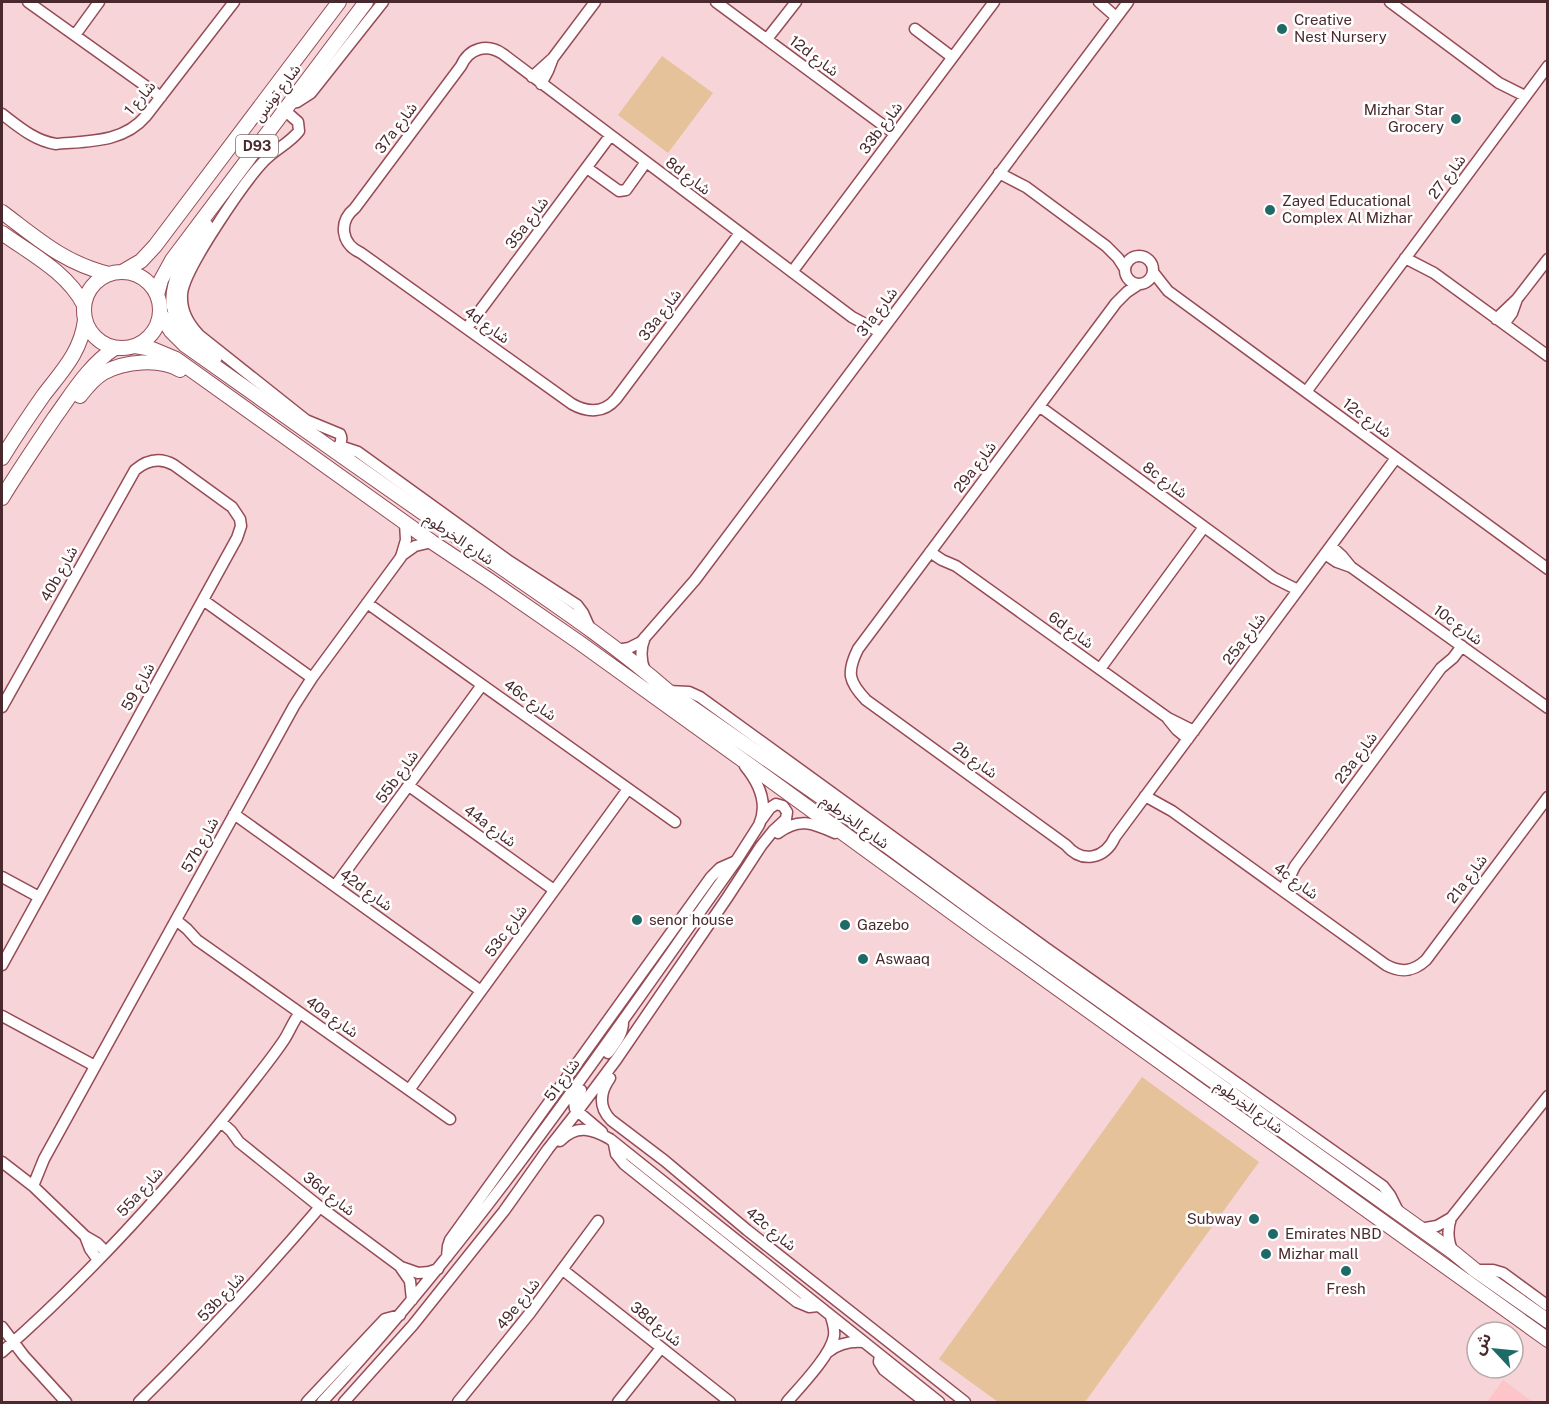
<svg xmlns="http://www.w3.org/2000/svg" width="1549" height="1404" font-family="'Public Sans','Noto Sans Arabic',sans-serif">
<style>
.built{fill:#fdc4ca}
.green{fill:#e5c29a}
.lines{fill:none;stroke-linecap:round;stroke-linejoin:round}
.minor-casing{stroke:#954c57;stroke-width:13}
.major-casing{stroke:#954c57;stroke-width:16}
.minor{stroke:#fff;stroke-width:10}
.major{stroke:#fff;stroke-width:14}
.poi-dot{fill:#1e6a67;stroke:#fff;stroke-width:2}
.labels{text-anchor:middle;stroke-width:5;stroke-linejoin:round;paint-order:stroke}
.shield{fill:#fff;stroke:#80696d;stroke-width:1.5}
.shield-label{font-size:14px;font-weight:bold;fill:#4a292e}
.poi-label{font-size:15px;fill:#4a292e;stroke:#fff;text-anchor:start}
.street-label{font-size:15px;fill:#4a292e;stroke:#fff}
</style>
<rect width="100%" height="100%" fill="#f7d4d8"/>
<path class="built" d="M1503 1380 1533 1402H1487Z"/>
<path class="green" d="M662 56 713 93 668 153 618 115Z
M1142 1077 1259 1162 1085 1402H998L939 1359Z"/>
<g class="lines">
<defs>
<path id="minor" d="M28 2 161 97
M716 2 895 134
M1099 2 1116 17
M1390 2 1499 83 1525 96
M915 29 952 57
M75 35 99 2
M767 39 796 2
M532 77 553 58 595 2
M541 84 548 71 553 58
M290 103 297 102 311 93 383 2
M283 112 290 115 298 122 299 131C290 143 274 150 264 161 245 181 184 269 182 294 181 311 188 323 199 335L306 420 340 434C344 441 339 447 334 452
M2 114C19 127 35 141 56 144 88 141 123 143 146 116L234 2
M587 168 619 191 626 190 646 162
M999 173 1026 187 1106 246 1118 258 1125 269
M740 233 616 399C604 413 588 413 572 404L361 253C341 244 338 222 355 208L461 66C469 48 487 43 503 54L852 317 880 332
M1125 270a14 14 0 1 1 28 0a14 14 0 1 1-28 0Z
M1405 258 1434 273 1548 356
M792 272 994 2
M1153 272 1168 291 1548 569
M1139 284 1127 292 1116 303 858 649C846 673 849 682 866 700L1066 845C1082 864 1105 859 1115 837L1396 458
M1496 319 1517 299 1548 259
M1504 324 1512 313 1517 299
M467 328 610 136
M1306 392 1548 66
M1039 406 1274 578 1298 590
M340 446 358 452 509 561 577 605 583 613 591 631
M1331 546 1342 556 1351 567 1548 708
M930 552 942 560 956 566 1168 718 1194 731
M1325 554 1337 562 1351 567
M401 556 415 546 432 542
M203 600 312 678
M367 603 675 822
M617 650 629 648 641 642 695 580 1128 2
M1100 669 1204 527
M645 671C640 659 640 649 645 637
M668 691 689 692 700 697 1046 948 1383 1186 1390 1195 1398 1211
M2 707 135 470C147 460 160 457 174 465L232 507 240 519 241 526 237 538 2 965
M1168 719 1177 730 1188 739
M409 786 554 890
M1145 796 1172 811 1386 965C1401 973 1413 972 1426 960L1548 797
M234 814 481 991
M778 833C799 817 813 823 835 833
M2 877 39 897
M335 886 482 685
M1283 890 1295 866 1441 668 1453 658 1462 646
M176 920 187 929 197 940 450 1119
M2 1016 95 1066
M608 1053C615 1043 623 1035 623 1022
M610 1078C600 1092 598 1107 611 1120L665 1161 747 1230 965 1402
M409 1090 628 789
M581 1090 574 1101 575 1109 602 1132
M221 1122 231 1131 239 1142 320 1207 401 1267 418 1273 429 1272 438 1269
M560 1141C577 1124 592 1129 610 1139L939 1402
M614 1144 616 1154 624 1164 797 1302 809 1307 818 1306
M2 1162 33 1186 85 1236 97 1243 106 1252
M33 1186 44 1159 294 706 312 678 401 557 406 540 405 523
M1451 1218C1447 1230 1447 1240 1453 1252
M1420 1229 1437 1226 1451 1218 1548 1096
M85 1236 90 1249 98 1260
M447 1257 448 1246 450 1240 711 877 720 868 736 861
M401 1268 410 1281 412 1300
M563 1270 730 1402
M1475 1270H1493L1503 1273 1548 1306
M2 1327 24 1356 66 1402
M2 1352C93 1272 176 1180 251 1084 262 1070 274 1055 284 1040 290 1031 293 1021 300 1013
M828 1352C838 1344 849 1341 863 1342
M880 1355 879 1362 884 1370 925 1402
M139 1402C202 1340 262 1275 320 1207
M307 1402 385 1319 400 1315
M322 1402C477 1236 604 1046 736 861L759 825C769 803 759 783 745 766
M344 1402 413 1325 504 1211 548 1149 577 1112 616 1060 727 898 761 846 773 831 786 819 787 812 783 806 776 804 770 808 762 819
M458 1402 530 1313 598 1221
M618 1402 661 1348
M787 1402C800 1387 831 1355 834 1336 835 1329 833 1323 831 1317"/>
<path id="major" d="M2 212C38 239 64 263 109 274
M206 226C190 257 156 294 184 328 193 339 205 348 215 357
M2 233C31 254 67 272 84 305
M84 310a38 38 0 1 1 76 0a38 38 0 1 1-76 0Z
M122 272 141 261 155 246 339 2
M157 295 161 280 172 260 366 2
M160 313 171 331 185 345C279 412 374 479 469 545 536 592 606 637 668 691L824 799 992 923 1453 1252 1475 1270 1548 1321
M135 346 152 349 176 359 432 542 489 580 580 643 762 774 983 935 1548 1340
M80 396C87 387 93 379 103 373 124 361 160 358 180 370
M2 458C15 437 29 416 43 396 62 371 81 352 85 320
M2 498C19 470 37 444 55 417 73 392 89 365 115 348"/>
</defs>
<use href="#minor" class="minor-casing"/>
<use href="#major" class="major-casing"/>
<use href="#minor" class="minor"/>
<use href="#major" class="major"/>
</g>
<g class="poi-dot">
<circle cx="1282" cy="29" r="6"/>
<circle cx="1456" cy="119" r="6"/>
<circle cx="1270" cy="210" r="6"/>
<circle cx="637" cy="920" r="6"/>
<circle cx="845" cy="925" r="6"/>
<circle cx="863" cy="959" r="6"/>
<circle cx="1254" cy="1219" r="6"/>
<circle cx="1273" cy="1234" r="6"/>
<circle cx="1266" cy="1254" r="6"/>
<circle cx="1346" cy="1271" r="6"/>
</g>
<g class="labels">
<rect class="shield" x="236" y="135" width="42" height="22" rx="4.5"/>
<g class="shield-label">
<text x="257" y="151">D93</text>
</g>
<g class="poi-label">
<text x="1294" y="25">Creative<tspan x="1294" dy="17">Nest Nursery</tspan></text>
<text x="1444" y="115" text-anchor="end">Mizhar Star<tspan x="1444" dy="17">Grocery</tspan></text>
<text x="1282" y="206">Zayed Educational<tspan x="1282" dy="17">Complex Al Mizhar</tspan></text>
<text x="649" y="925">senor house</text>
<text x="857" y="930">Gazebo</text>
<text x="875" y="964">Aswaaq</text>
<text x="1242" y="1224" text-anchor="end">Subway</text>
<text x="1285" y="1239">Emirates NBD</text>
<text x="1278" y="1259">Mizhar mall</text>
<text x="1346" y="1294" text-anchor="middle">Fresh</text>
</g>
<g class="street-label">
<text transform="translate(814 56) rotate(37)" y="5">12d شارع</text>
<text transform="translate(277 93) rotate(-53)" y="5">شارع تونس</text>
<text transform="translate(140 98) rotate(-50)" y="5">شارع 1</text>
<text transform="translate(396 128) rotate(-53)" y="5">37a شارع</text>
<text transform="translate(881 128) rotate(-53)" y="5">33b شارع</text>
<text transform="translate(688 176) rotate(37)" y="5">8d شارع</text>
<text transform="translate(1447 177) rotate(-53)" y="5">شارع 27</text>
<text transform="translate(527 223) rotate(-53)" y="5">35a شارع</text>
<text transform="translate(877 312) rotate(-53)" y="5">31a شارع</text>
<text transform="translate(660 315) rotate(-53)" y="5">33a شارع</text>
<text transform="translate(487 325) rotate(36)" y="5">4d شارع</text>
<text transform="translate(1367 418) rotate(36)" y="5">12c شارع</text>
<text transform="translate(975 467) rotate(-53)" y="5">29a شارع</text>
<text transform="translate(1165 480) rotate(36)" y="5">8c شارع</text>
<text transform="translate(459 539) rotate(34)" y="5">شارع الخرطوم</text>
<text transform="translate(59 574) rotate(-61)" y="5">40b شارع</text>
<text transform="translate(1458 625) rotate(36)" y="5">10c شارع</text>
<text transform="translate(1071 630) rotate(36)" y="5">6d شارع</text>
<text transform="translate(1244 639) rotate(-53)" y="5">25a شارع</text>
<text transform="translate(138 687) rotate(-61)" y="5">شارع 59</text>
<text transform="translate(530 700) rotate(35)" y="5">46c شارع</text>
<text transform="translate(1356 758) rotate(-53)" y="5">23a شارع</text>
<text transform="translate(975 760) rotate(36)" y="5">2b شارع</text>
<text transform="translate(397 777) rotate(-54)" y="5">55b شارع</text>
<text transform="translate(855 822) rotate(36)" y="5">شارع الخرطوم</text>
<text transform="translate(490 826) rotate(36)" y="5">44a شارع</text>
<text transform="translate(200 845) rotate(-61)" y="5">57b شارع</text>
<text transform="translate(1467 879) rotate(-53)" y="5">21a شارع</text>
<text transform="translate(1296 881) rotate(36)" y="5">4c شارع</text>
<text transform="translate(366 890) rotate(36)" y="5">42d شارع</text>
<text transform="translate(506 931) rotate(-54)" y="5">53c شارع</text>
<text transform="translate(332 1017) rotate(35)" y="5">40a شارع</text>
<text transform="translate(562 1080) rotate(-54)" y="5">شارع 51</text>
<text transform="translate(1249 1107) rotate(36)" y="5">شارع الخرطوم</text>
<text transform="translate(140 1192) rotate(-48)" y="5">55a شارع</text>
<text transform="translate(329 1194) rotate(38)" y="5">36d شارع</text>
<text transform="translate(771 1229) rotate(39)" y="5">42c شارع</text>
<text transform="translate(221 1297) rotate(-47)" y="5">53b شارع</text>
<text transform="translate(518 1304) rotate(-52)" y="5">49e شارع</text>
<text transform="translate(656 1324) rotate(39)" y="5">38d شارع</text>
</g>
</g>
<rect width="1549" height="1404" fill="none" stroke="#4a292e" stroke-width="6"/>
<g transform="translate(1495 1350) rotate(296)"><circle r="28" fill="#ffffff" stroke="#b7a9ab" stroke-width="1.5"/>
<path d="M0-4.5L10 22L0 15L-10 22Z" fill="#1e6a67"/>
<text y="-9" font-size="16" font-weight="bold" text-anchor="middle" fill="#4a292e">ش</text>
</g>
</svg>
